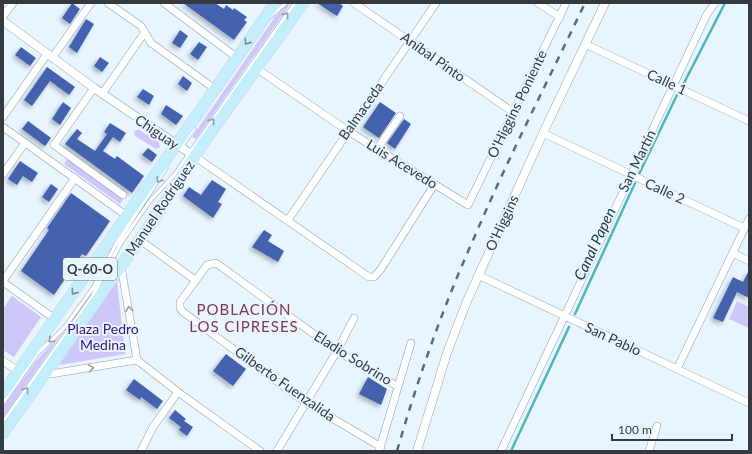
<svg xmlns="http://www.w3.org/2000/svg" width="752" height="454" font-family="Lato,sans-serif">
<style>
.green{fill:#cec7fa}
.lines{fill:none;stroke-linecap:round;stroke-linejoin:round}
.stream{stroke:#4ab8b7;stroke-width:2.5}
.building{fill:#4462af;filter:url(#shadow)}
.service-casing{stroke:#909eaa;stroke-width:4.5}
.minor-casing{stroke:#909eaa;stroke-width:8}
.tertiary-casing{stroke:#909eaa;stroke-width:9}
.primary-casing{stroke:#d2d4d5;stroke-width:12}
.service{stroke:#fff;stroke-width:3.5}
.minor{stroke:#fff;stroke-width:7}
.tertiary{stroke:#fff;stroke-width:8}
.primary{stroke:#c4eefb;stroke-width:11}
.rail{stroke:#626970;stroke-width:2.5;stroke-dasharray:7 7;stroke-linecap:butt}
.oneway{stroke:#9a9c9f}
.oneway2{stroke:#758b94}
.labels{text-anchor:middle;stroke-width:4;stroke-linejoin:round;paint-order:stroke}
.shield{fill:#e8f4fe;stroke:#6a7278;stroke-width:1}
.shield-label{font-size:13px;font-weight:bold;fill:#343a3f}
.street-label{font-size:14px;fill:#343a3f;stroke:#e8f4fe}
.park-label{font-size:14px;fill:#38137a;stroke:#e8f4fe}
.water-label{font-size:15px;font-style:italic;fill:#203938;stroke:#e8f4fe}
.neighbourhood-label{font-size:15px;letter-spacing:1px;fill:#803a4e;stroke:#e8f4fe}
</style>
<defs>
<filter id="shadow"><feDropShadow dx="-2.5" dy="2.5" stdDeviation="2" flood-color="#0004"/></filter>
</defs>
<rect width="100%" height="100%" fill="#e8f4fe"/>
<path class="green" d="M289 3H291L196 139 192 137 275 17Z
M136 130H139L159 143 160 147 156 149 135 136 134 133Z
M68 158 124 198 120 204 64 164Z
M117 281 125 354 59 365Z
M12 296 41 317 14 357 3 350V309Z
M737 301 749 307V328L729 319Z
M63 332 3 418V407L36 361Z"/>
<g class="lines">
<path class="stream" d="M684 83 725 3
M639 174 677 95
M575 314 635 183
M511 451 569 327"/>
</g>
<path class="building" d="M72 3 80 9 70 24 62 18Z
M183 3H215L224 9 226 5 233 10 234 8 247 17 244 20 247 22 234 40Z
M317 3H339L343 6 337 16Z
M86 19 94 24 77 53 69 47Z
M180 30 188 36 180 48 172 43Z
M199 42 207 47 198 60 190 54Z
M21 47 36 58 30 66 15 55Z
M100 57 109 63 102 72 94 66Z
M47 67 75 87 69 95 50 81 32 106 24 100Z
M183 76 192 83 187 91 178 84Z
M143 89 154 96 149 105 137 97Z
M63 102 71 108 60 125 52 119Z
M380 102 396 113 379 138 363 127Z
M166 105 183 116 176 125 161 114Z
M404 119 411 124 395 149 387 143Z
M28 121 51 138 45 146 22 129Z
M110 123 126 133 120 142 113 137 103 151 115 159 117 156 144 176 132 193 65 144 77 129 82 133 77 139 95 151 107 134 104 132Z
M148 148 157 155 152 162 142 155Z
M20 161 38 173 32 182 23 176 17 185 8 179Z
M212 180 226 189 218 202 222 204 213 218 183 196 189 187 201 195Z
M51 184 58 189 49 202 42 197Z
M71 193 110 221 86 256 82 254 54 295 21 271 49 230 47 228Z
M264 230 272 235 268 241 284 251 278 262 252 247Z
M749 270V298L737 292 723 322 713 318 733 277 743 282Z
M226 354 246 369 233 386 213 371Z
M368 377 387 389 381 405 359 394Z
M134 379 163 401 157 409 141 397 140 400 126 390Z
M175 410 186 419 184 421 193 427 187 436 179 430 181 427 169 418Z"/>
<g class="lines">
<defs>
<path id="service" d="M270 17 286 3
M181 147 194 129
M3 403 37 354 64 328 93 288 115 246 166 168
M3 422 92 297 121 243 150 201 175 174 295 3"/>
<path id="minor" d="M108 3 141 26 151 43 215 89
M164 3 236 57
M354 3 513 112
M538 3 560 17
M3 16 13 3
M585 44 749 121
M52 58 91 3
M256 68 348 131 468 205 566 3
M94 88 54 145 123 195
M102 94 145 32
M3 117 47 54
M3 127 127 216
M543 133 744 228
M377 149 400 116
M194 156 369 277H374L381 269 434 185
M3 174 25 143
M288 220 436 3
M140 240 195 280
M733 253 749 261
M121 266 137 360 178 392 260 451
M478 275 749 403
M3 281 75 178
M3 282 55 319
M3 361 18 371
M677 369 749 219
M44 375 137 360
M381 447 305 402 183 312 180 308V302L207 265 216 263 337 351 397 386
M141 451 153 427 178 392
M277 451 337 351 354 318
M379 451 411 343
M501 451 707 14 715 3
M649 451 657 426"/>
<path id="tertiary" d="M3 21 94 88 194 156
M417 451 447 353 467 301 543 133 605 3"/>
<path id="primary" d="M3 393 275 3
M3 433 153 221 202 145 303 3"/>
</defs>
<use href="#service" class="service-casing"/>
<use href="#minor" class="minor-casing"/>
<use href="#tertiary" class="tertiary-casing"/>
<use href="#primary" class="primary-casing"/>
<use href="#service" class="service"/>
<use href="#minor" class="minor"/>
<use href="#tertiary" class="tertiary"/>
<use href="#primary" class="primary"/>
<path class="rail" d="M397 451C418 378 443 307 474 238 508 158 548 81 585 3"/>
</g>
<defs><path id="oneway-chevron" d="M-2-3.5L2.5 0L-2 3.5" fill="none" stroke-width="1.6" stroke-linecap="round" stroke-linejoin="round"/></defs>
<g class="oneway">
<use href="#oneway-chevron" transform="translate(286 15) rotate(-54)"/>
<use href="#oneway-chevron" transform="translate(212 121) rotate(-55)"/>
<use href="#oneway-chevron" transform="translate(159 180) rotate(124)"/>
<use href="#oneway-chevron" transform="translate(129 309) rotate(-100)"/>
<use href="#oneway-chevron" transform="translate(51 340) rotate(137)"/>
<use href="#oneway-chevron" transform="translate(91 368) rotate(-9)"/>
<use href="#oneway-chevron" transform="translate(26 390) rotate(-54)"/>
</g>
<g class="oneway2">
<use href="#oneway-chevron" transform="translate(247 42) rotate(125)"/>
<use href="#oneway-chevron" transform="translate(74 292) rotate(125)"/>
</g>
<g class="labels">
<rect class="shield" x="63" y="258" width="54" height="22" rx="3"/>
<g class="shield-label">
<text x="90" y="274">Q-60-O</text>
</g>
<g class="street-label">
<text transform="translate(433 57) rotate(35)" y="5">Aníbal Pinto</text>
<text transform="translate(667 82) rotate(25)" y="5">Calle 1</text>
<text transform="translate(517 104) rotate(-64)" y="5">O'Higgins Poniente</text>
<text transform="translate(361 111) rotate(-55)" y="5">Balmaceda</text>
<text transform="translate(157 132) rotate(34)" y="5">Chiguay</text>
<text transform="translate(637 161) rotate(-64)" y="5">San Martín</text>
<text transform="translate(402 164) rotate(32)" y="5">Luis Acevedo</text>
<text transform="translate(665 191) rotate(25)" y="5">Calle 2</text>
<text transform="translate(160 208) rotate(-56)" y="5">Manuel Rodríguez</text>
<text transform="translate(502 223) rotate(-65)" y="5">O'Higgins</text>
<text transform="translate(613 339) rotate(25)" y="5">San Pablo</text>
<text transform="translate(353 358) rotate(32)" y="5">Eladio Sobrino</text>
<text transform="translate(285 384) rotate(35)" y="5">Gilberto Fuenzalida</text>
</g>
<g class="park-label">
<text x="103" y="334">Plaza Pedro<tspan x="103" dy="16">Medina</tspan></text>
</g>
<g class="water-label">
<text transform="translate(595 244) rotate(-65)" y="5">Canal Papen</text>
</g>
<g class="neighbourhood-label">
<text x="244" y="315">POBLACIÓN<tspan x="244" dy="17">LOS CIPRESES</tspan></text>
</g>
</g>
<rect width="752" height="454" fill="none" stroke="#343a3f" stroke-width="8"/>
<path d="M612 434v6h120v-6" fill="none" stroke="#343a3f" stroke-width="2"/>
<text x="618" y="434" font-size="12" fill="#343a3f" stroke="#e8f4fe" stroke-width="3" paint-order="stroke">100 m</text>
</svg>
